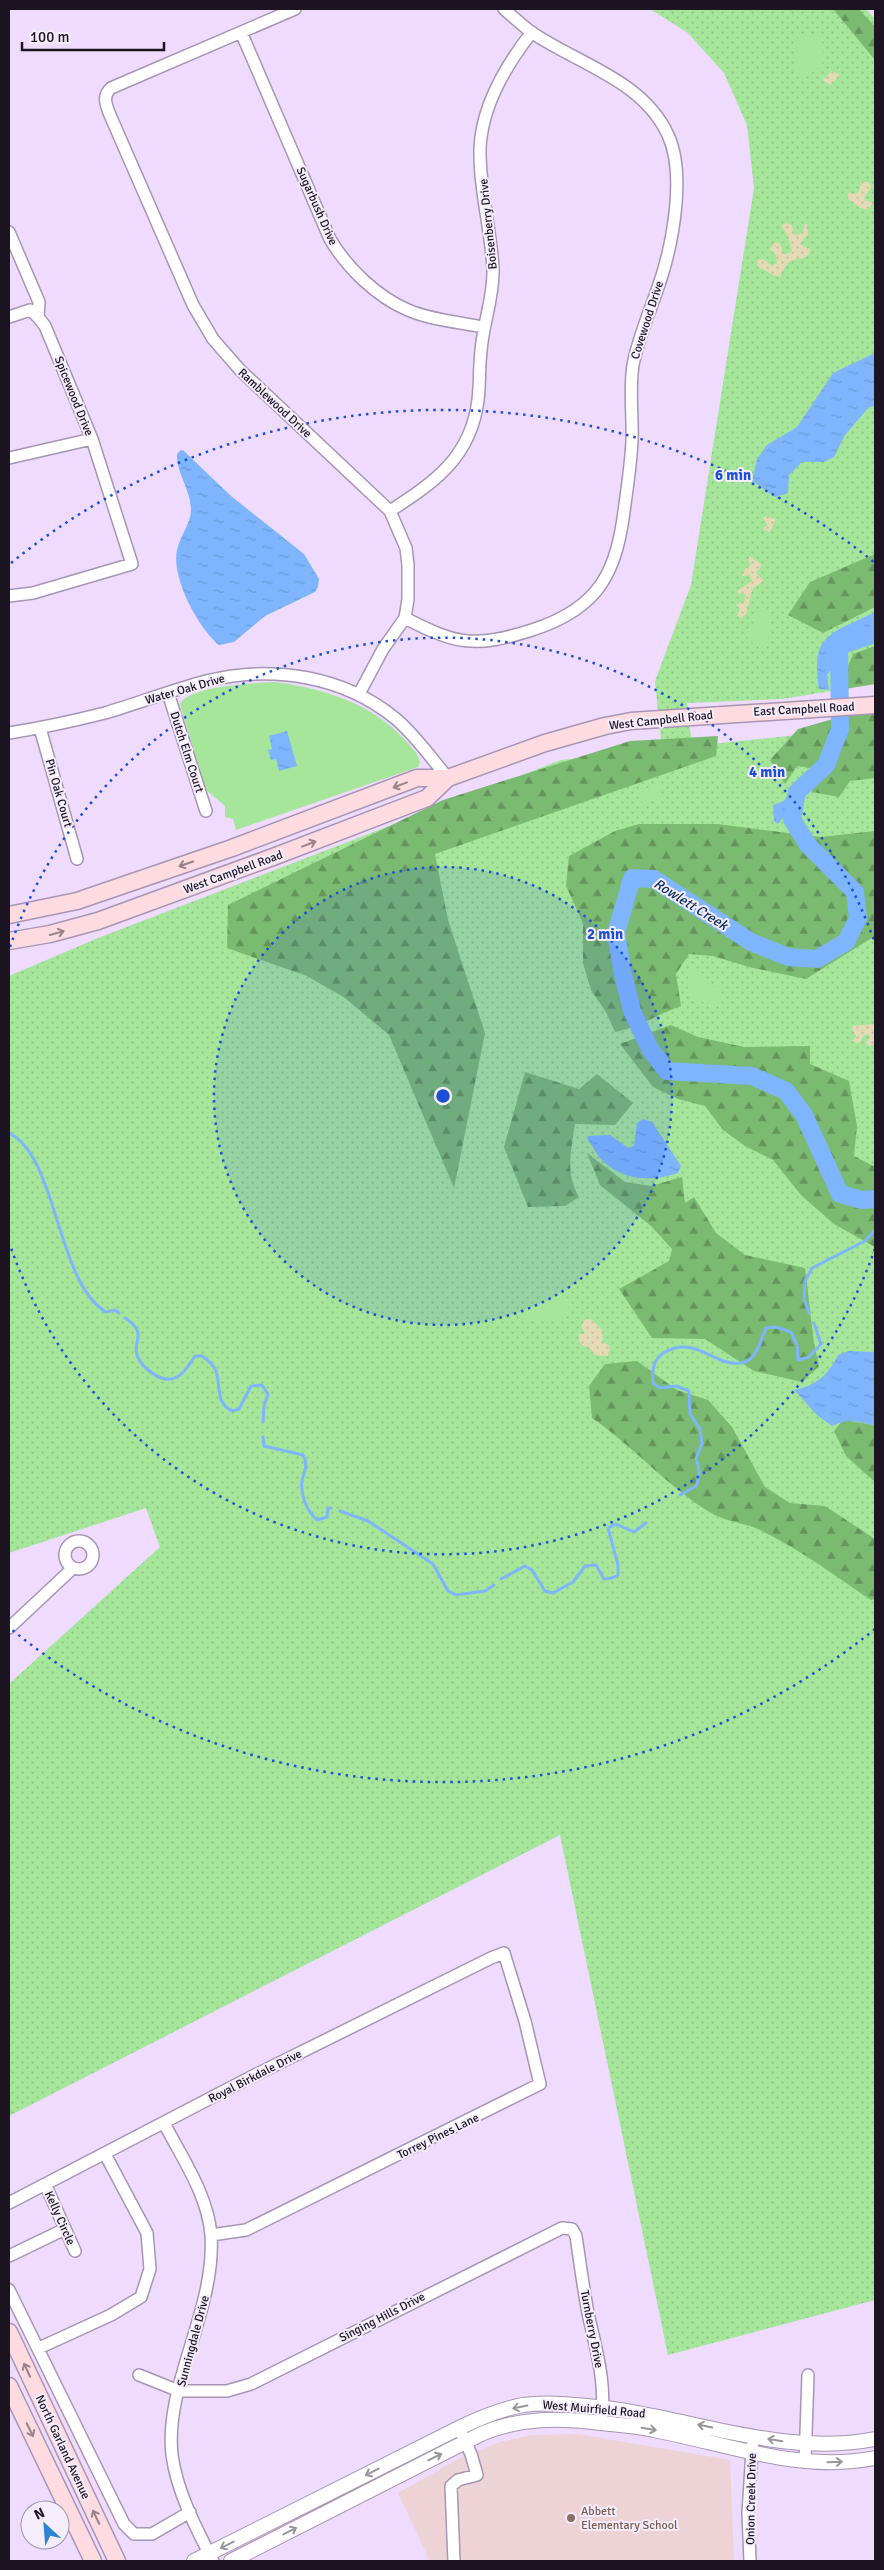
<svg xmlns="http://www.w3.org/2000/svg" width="884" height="2570" font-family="Signika,sans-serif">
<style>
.education{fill:#edd2d6}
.grass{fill:url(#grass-dots)}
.forest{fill:url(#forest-firs)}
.sand{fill:url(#sand-dots)}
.park{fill:#a5e69b}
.water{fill:url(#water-ripples)}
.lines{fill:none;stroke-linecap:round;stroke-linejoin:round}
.stream{stroke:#7eb5fe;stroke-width:3}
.river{stroke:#7eb5fe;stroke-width:18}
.minor-casing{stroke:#a695b4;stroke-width:14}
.tertiary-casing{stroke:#a695b4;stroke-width:16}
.secondary-casing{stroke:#a695b4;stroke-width:19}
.minor{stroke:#fff;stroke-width:11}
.tertiary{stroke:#fff;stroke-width:14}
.secondary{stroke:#fedbe1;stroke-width:16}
.oneway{stroke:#98828b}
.oneway2{stroke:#99969b}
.ring{fill:none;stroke:#1d4ed8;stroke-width:2.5;stroke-dasharray:2.5 5}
.education-dot{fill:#8d6e63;stroke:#f5edfb;stroke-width:2}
.labels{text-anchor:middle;stroke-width:4;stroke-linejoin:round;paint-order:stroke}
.street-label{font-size:12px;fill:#1c1521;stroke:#f5edfb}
.education-label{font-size:12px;fill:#785e54;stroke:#f5edfb;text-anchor:start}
.water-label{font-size:14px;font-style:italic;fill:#0a2f5c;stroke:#f5edfb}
.centre{fill:#1d4ed8;stroke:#f5edfb;stroke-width:2.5}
.ring-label{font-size:15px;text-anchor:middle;font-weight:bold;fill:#1d4ed8;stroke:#f5edfb;stroke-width:4;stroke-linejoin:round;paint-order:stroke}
</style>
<defs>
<pattern id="grass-dots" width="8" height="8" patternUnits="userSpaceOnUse" patternTransform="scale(1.25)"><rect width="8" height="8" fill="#a5e69b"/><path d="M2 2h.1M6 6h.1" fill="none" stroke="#8dc485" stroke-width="1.8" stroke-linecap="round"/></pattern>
<pattern id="forest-firs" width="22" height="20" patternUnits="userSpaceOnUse" patternTransform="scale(1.25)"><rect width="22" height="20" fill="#7bba71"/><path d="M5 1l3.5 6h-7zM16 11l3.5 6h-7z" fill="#64965c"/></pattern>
<pattern id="sand-dots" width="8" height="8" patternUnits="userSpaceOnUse" patternTransform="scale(1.25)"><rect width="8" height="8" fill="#e4dab5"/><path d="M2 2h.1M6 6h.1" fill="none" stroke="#c3ba9b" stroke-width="1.8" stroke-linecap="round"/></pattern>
<pattern id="water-ripples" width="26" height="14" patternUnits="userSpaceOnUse" patternTransform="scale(1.25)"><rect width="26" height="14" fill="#7eb5fe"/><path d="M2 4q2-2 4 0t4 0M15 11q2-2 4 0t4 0" fill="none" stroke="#6c9bd9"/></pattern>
</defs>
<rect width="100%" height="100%" fill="#eedbfd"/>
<path class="education" d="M578 2434 730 2460 734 2561H430L398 2493 460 2458 500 2442 532 2435Z"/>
<path class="grass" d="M650 9H866L875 19V684L782 699 687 703 692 746 875 727V2300L668 2355 560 1835 9 2116V1684L160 1547 146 1508 9 1553V976L98 938 561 760 662 749 655 681 691 585 754 188 747 125 724 73 688 33Z"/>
<path class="forest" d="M833 9H859L875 27V60Z
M875 554V607L823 633 788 615 810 582Z
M875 646V684L838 690 853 654Z
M875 714V778L850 781 839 797 812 792 810 768 797 766 785 784 770 760 798 729 847 715Z
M718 736 716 756 435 854 448 920 485 1033 454 1188 389 1035 345 998 307 976 227 948 228 905 443 800 630 741Z
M639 824H717L821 837 875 831V936L806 979 749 967 713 956 689 954 676 974 681 1006C658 1014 638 1028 615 1032L606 1012 591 990 583 963V923L566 886 569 856 615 831Z
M671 1025 698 1037 744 1047 810 1046V1064L849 1081 857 1126 854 1156 875 1167V1247L834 1224 801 1195 773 1160 745 1146 723 1130 705 1106 678 1099 653 1087 620 1044Z
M525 1072 579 1089 597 1074 633 1103 615 1125 575 1124C571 1150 565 1174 579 1197L565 1206 528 1207 504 1147Z
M587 1153 625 1182 651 1186 682 1177 685 1203 694 1197 716 1233 745 1255 805 1268 814 1343 819 1366 802 1382 754 1371 705 1339 652 1338 619 1289 669 1261 672 1249 651 1226 600 1185Z
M637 1361 677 1390 708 1400 732 1427 765 1487 790 1503 825 1506 875 1539V1599L871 1600C834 1575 798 1548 758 1529 743 1523 725 1521 711 1513 668 1487 634 1447 592 1418L589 1386 605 1364Z
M843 1420 875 1425V1482L846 1456 834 1431Z"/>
<path class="sand" d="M832 71 840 75 830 85 823 80Z
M861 182H868L871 187 864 198 865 201 873 202 868 210 859 207 847 198 849 192 854 194 859 192Z
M786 223 792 225 793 233 798 235 803 232 805 224H807L808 234 800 244 810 249V253C798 266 792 249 780 277 771 276 766 269 757 267L758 260 763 259 772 266 777 263 776 255 770 249 775 242 780 244 784 255 792 251 787 234 781 226Z
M765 516 776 519 770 532 764 530 763 528 768 525 763 519Z
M749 556 762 565 756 573 764 581 753 588 746 614 741 618 737 616 740 609 736 605 744 602 746 595 736 592 752 581 750 575 742 576 745 569 751 565 748 560Z
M875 1024V1044L869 1046 866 1043 870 1037 868 1034 863 1036 861 1041 857 1043 853 1041 856 1036 852 1030 853 1026Z
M591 1319 603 1331 602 1342 610 1346 608 1356 594 1355 590 1348C581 1346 578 1344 579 1334H585L581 1326 584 1320Z"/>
<path class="park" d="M818 36 822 40C825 63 825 65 804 78L795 69 798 37Z
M764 611 772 619 767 644 763 649 750 641 746 635 754 622 755 613Z
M275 682C322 688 372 703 405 740 411 747 418 753 420 762L418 767 236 830 233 819 225 817V806L205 789 180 704C189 686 255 683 275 682Z
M655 783 661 787 659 800 653 799 646 805 643 804 638 795Z
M692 968H697L706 981 720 988 721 1001 716 1007 690 997 687 981Z
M550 1288 567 1304 570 1311 561 1319 530 1321 523 1317 526 1308 539 1301 545 1290Z"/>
<path class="water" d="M875 353V406L869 407 845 435 834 457 824 462H802L789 475 788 493 775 497 752 481 757 459 767 445 797 427 833 373Z
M181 450 184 451 231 496 304 554 319 579 318 587 315 592 265 616 234 642 219 645C198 628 171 577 177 550 180 536 191 523 191 510 191 490 176 473 177 454Z
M875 612V638L843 653 827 675 829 690 819 689C810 633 831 634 875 612Z
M287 731 297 766 279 771 276 759 271 760 268 750 272 749 269 736Z
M796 783 804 788 796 806 789 811 778 824 774 821 773 805 784 801Z
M643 1119 652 1122 681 1166 678 1173C651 1182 622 1181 601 1159 596 1154 593 1146 588 1140V1136L610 1135 628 1148 634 1146 637 1123Z
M849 1351 875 1352V1426C859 1421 848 1418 832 1426L817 1415 794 1390C816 1386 828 1375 838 1355Z"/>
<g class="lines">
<path class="stream" d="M9 1133C58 1157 56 1282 106 1312L115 1310 119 1313
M809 1313 804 1299 805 1281 812 1268 865 1241 875 1230
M125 1318C149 1334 132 1341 137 1355 141 1368 163 1385 177 1377 185 1373 190 1363 195 1356H202C208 1360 213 1364 216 1371 221 1385 215 1405 233 1411L239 1409 251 1386 262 1385 268 1394 264 1406 263 1422
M263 1437 264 1446 303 1455C309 1467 304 1470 302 1481 300 1495 307 1511 317 1520L327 1517 328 1508H331
M680 1495 696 1486C700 1476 700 1469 696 1459L702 1443 700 1429 690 1414 689 1391 676 1386 660 1388 653 1383C652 1369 653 1358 667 1351 696 1336 715 1367 741 1363 757 1361 760 1341 766 1328L776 1327 791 1332 797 1345 798 1360 809 1357 821 1344 814 1323
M340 1511 368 1521 433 1564 448 1591 456 1595 485 1591 494 1585
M501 1579 525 1566 532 1570 545 1591 553 1593 573 1582 585 1566 596 1565 604 1579 612 1578 618 1575V1565L608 1528 616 1524 634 1532 646 1523"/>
<path class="river" d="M875 634 839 646 840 729 826 765 797 792 792 819 808 845 855 892 858 918 846 942 817 959 788 957 751 942 654 879 632 878 616 933 623 974 632 1011 650 1049 667 1071 752 1076 786 1091 804 1115 840 1194 862 1200 875 1199"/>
<defs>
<path id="minor" d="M295 9 111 88C102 96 106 105 110 115L193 305 213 339 240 370 390 511 406 548 408 565V599L405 618 383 649 359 694
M241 32 330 239C347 268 377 297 408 310 431 320 459 322 483 327
M9 232 39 302 38 317 45 326 92 439 132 564 33 593 9 596
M9 317 30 310 38 317
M9 458 92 439
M390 511C435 482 471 457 478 400 480 384 479 367 481 351 483 323 494 297 493 269 491 229 479 188 480 148 482 105 506 65 532 32
M405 618C457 645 475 648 532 630 601 608 617 571 625 504 628 483 631 462 632 441 633 416 629 391 633 365 639 333 654 303 663 272 674 235 685 171 668 135 643 80 578 64 531 32 522 25 513 17 504 9
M168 693 206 811
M40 728 77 859
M9 733C41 728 73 721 105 713 139 703 172 690 206 681 271 665 343 675 396 719 416 736 431 758 448 778
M65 1555a14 14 0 1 1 28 0a14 14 0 1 1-28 0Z
M9 1628 73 1568
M164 2123C182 2158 208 2195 211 2235 216 2310 164 2385 172 2455 177 2492 196 2528 213 2561
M46 2186 75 2251
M9 2203 255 2075 491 1958 504 1953 525 2021 540 2084 246 2230 211 2235
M9 2256 65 2229
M9 2290 124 2524 134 2534H152L190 2512
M39 2348 111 2315 141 2297 150 2269 147 2233 105 2154
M139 2375 179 2391H227L251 2384 562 2228 572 2229 576 2236C580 2262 583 2287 588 2313 596 2350 607 2384 601 2423
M805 2462 808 2375
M454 2561 451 2486 458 2480 477 2475 471 2454 459 2428
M750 2561 748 2513 753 2436"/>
<path id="tertiary" d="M194 2561 459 2428C479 2418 501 2409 523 2405 544 2402 566 2404 587 2406 683 2414 779 2458 875 2439
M231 2561 481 2434C520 2417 559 2418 601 2423 618 2425 637 2426 654 2430 728 2444 799 2473 875 2458"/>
<path id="secondary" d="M9 915 77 901 232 848 417 778H448L545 743 605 726 631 721 875 705
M9 941 50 934 98 921 273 857 427 798 448 778
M9 2332 117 2561
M9 2386 93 2561"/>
</defs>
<use href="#minor" class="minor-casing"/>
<use href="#tertiary" class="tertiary-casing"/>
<use href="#secondary" class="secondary-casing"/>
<use href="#minor" class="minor"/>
<use href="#tertiary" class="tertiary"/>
<use href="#secondary" class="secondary"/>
</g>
<defs><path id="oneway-shaft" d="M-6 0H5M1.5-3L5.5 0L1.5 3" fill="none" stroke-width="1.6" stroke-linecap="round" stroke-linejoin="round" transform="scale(1.25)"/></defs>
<g class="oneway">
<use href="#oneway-shaft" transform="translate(400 785) rotate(159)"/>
<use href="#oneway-shaft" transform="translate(309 844) rotate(-21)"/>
<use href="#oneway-shaft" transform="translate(186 864) rotate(161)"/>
<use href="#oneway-shaft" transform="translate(57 933) rotate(-15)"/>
<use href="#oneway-shaft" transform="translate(27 2370) rotate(-115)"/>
<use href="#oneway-shaft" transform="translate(30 2430) rotate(64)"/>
<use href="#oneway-shaft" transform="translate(96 2517) rotate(-115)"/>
</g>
<g class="oneway2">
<use href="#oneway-shaft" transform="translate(520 2407) rotate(169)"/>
<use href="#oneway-shaft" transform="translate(705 2426) rotate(-168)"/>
<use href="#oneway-shaft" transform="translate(649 2429) rotate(9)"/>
<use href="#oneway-shaft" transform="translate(775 2440) rotate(-170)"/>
<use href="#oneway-shaft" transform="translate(435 2457) rotate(-26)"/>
<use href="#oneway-shaft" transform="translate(835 2462) rotate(-2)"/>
<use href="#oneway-shaft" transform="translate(372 2472) rotate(153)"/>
<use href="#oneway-shaft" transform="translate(290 2531) rotate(-27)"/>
<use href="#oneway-shaft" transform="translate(227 2545) rotate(153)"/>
</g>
<circle cx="443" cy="1096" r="229" fill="#1d4ed8" fill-opacity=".12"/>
<g class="ring">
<circle cx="443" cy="1096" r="229"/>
<path d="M875 1249A458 458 0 0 1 10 1245M10 947A458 458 0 0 1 875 943"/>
<path d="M875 1629A686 686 0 0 1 11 1629M11 563A686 686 0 0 1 875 563"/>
</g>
<circle class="education-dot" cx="571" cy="2518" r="5"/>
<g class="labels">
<g class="street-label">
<text transform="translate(317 206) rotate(66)" y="4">Sugarbush Drive</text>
<text transform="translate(488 224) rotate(-96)" y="4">Boisenberry Drive</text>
<text transform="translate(647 320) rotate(-72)" y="4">Covewood Drive</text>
<text transform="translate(74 396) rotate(68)" y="4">Spicewood Drive</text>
<text transform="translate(275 403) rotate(43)" y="4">Ramblewood Drive</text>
<text transform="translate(185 689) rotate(-16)" y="4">Water Oak Drive</text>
<text transform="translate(804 709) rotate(-3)" y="4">East Campbell Road</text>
<text transform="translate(661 720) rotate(-6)" y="4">West Campbell Road</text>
<text transform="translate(187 752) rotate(72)" y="4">Dutch Elm Court</text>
<text transform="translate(59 793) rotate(74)" y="4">Pin Oak Court</text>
<text transform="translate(233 872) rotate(-20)" y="4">West Campbell Road</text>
<text transform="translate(255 2076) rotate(-27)" y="4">Royal Birkdale Drive</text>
<text transform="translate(438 2136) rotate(-26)" y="4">Torrey Pines Lane</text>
<text transform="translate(60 2218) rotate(66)" y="4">Kelly Circle</text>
<text transform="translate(382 2317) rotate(-27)" y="4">Singing Hills Drive</text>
<text transform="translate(592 2329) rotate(79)" y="4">Turnberry Drive</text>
<text transform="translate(193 2341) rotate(-75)" y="4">Sunningdale Drive</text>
<text transform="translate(594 2409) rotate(5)" y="4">West Muirfield Road</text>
<text transform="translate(63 2447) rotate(65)" y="4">North Garland Avenue</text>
<text transform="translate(751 2499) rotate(-89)" y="4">Onion Creek Drive</text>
</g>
<g class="education-label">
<text x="581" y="2515">Abbett<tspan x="581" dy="14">Elementary School</tspan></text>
</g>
<g class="water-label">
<text transform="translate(691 904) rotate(32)" y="5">Rowlett Creek</text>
</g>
</g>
<circle cx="443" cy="1096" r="8" class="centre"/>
<g class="ring-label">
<text x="733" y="480">6 min</text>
<text x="767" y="777">4 min</text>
<text x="605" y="939">2 min</text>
</g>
<rect width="884" height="2570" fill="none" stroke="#1c1521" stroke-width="20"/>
<g transform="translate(45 2525) rotate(334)"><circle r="24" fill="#f5edfb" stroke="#9e97a4"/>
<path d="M0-4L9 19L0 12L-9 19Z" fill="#2f83d2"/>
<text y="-8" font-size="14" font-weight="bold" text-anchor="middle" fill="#1c1521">N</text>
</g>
<path d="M22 42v8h142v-8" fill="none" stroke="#1c1521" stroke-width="2.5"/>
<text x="30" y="42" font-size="15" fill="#1c1521" stroke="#f5edfb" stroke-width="4" paint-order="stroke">100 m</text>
</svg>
